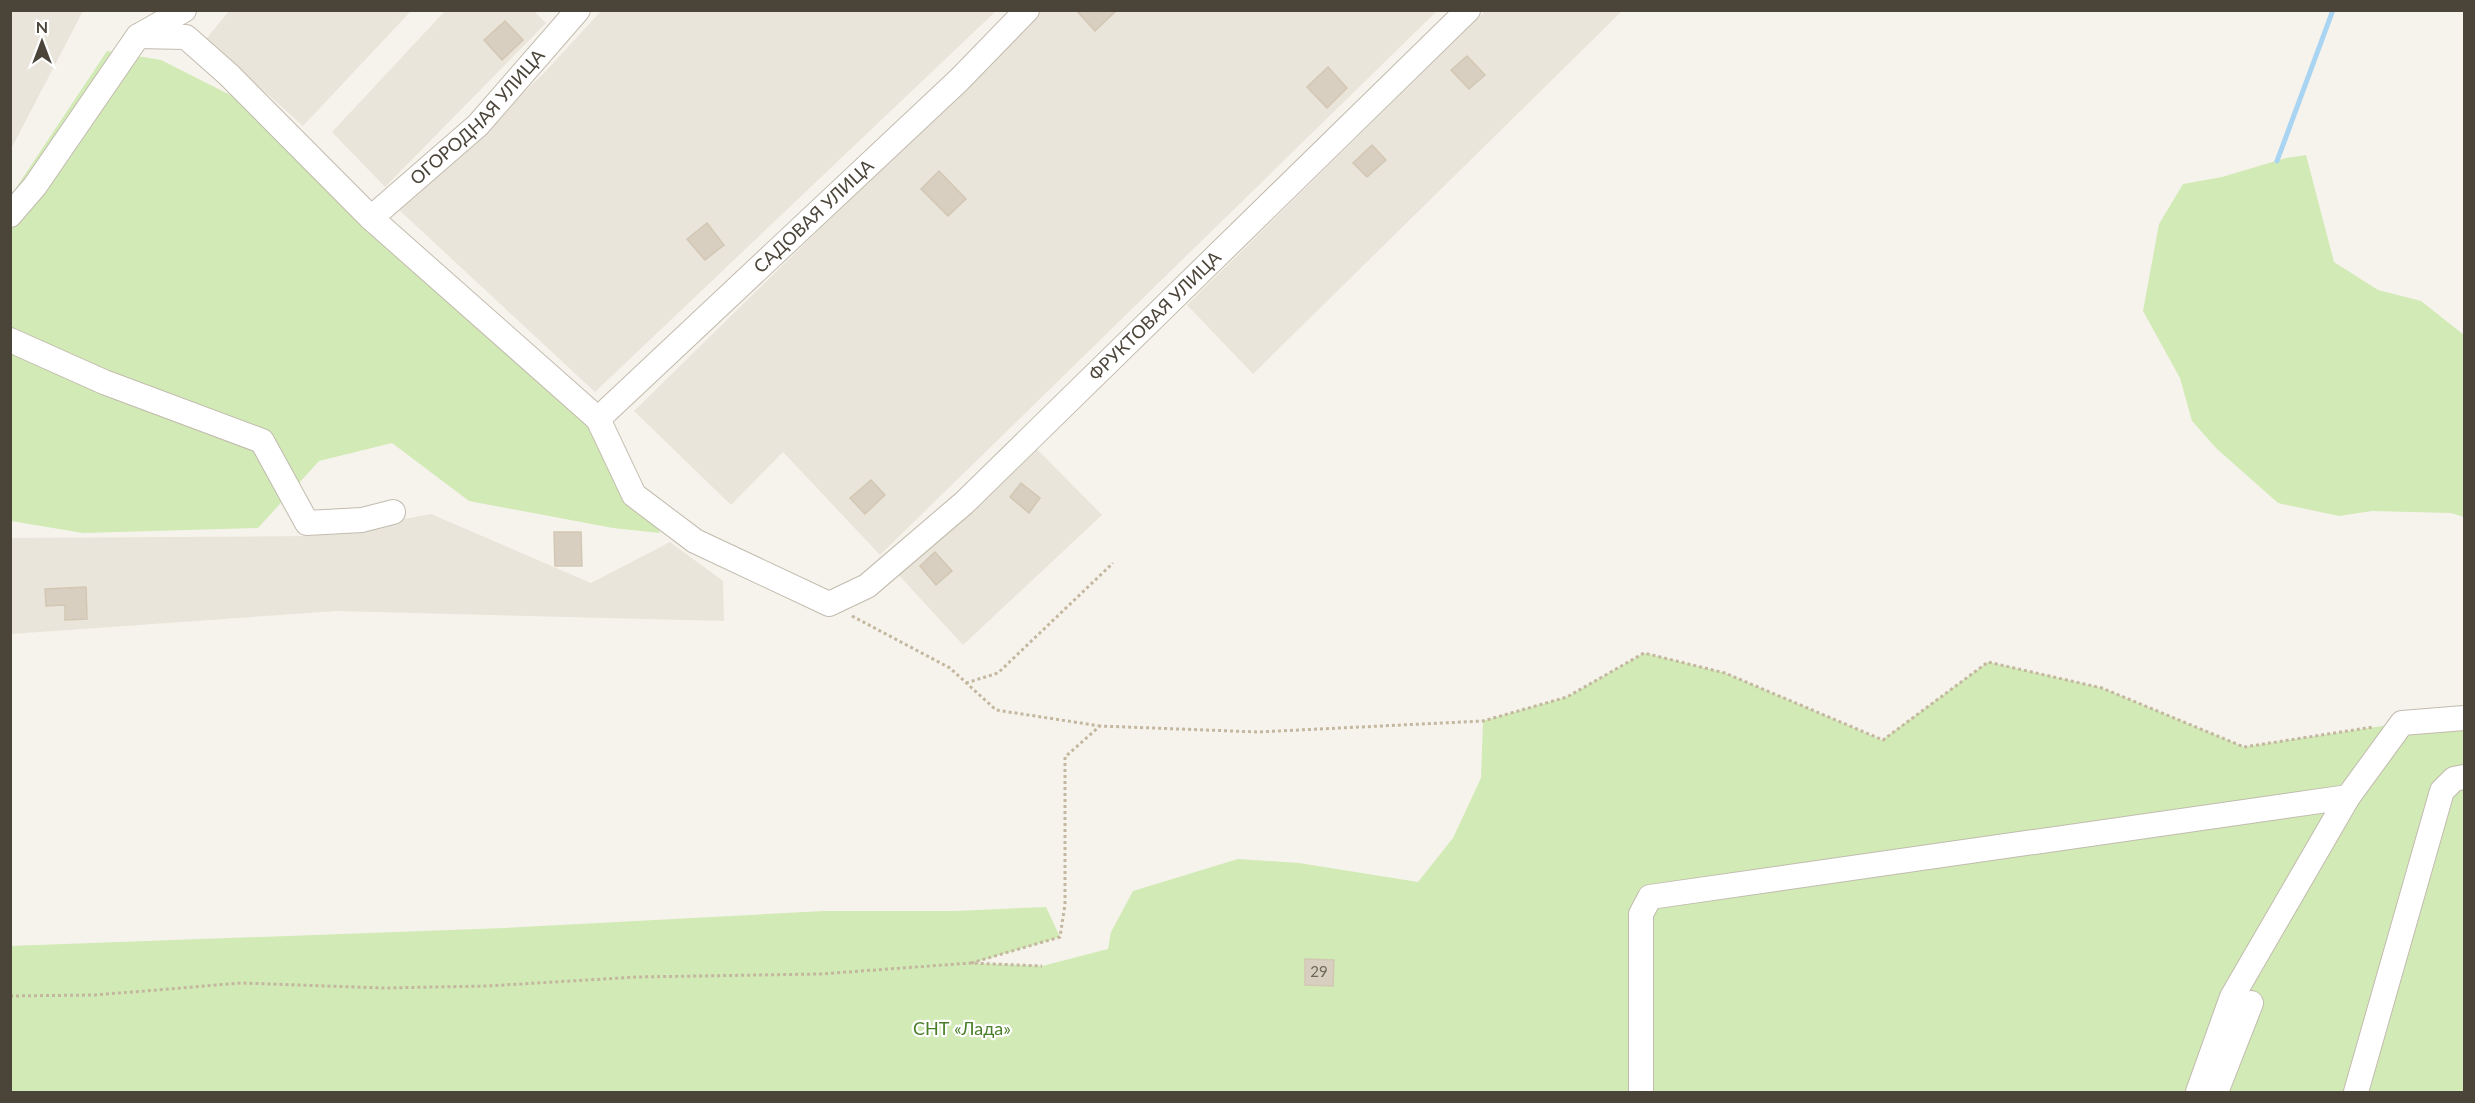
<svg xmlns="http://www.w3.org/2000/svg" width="2475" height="1103" font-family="Lato,sans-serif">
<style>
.residential{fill:#eae5da}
.green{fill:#d2eab5}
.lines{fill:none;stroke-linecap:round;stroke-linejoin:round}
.stream{stroke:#a9d4f2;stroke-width:5}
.building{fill:#d8cfc1;stroke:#d3c7b4;stroke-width:1.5}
.minor-casing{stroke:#c2bbae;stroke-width:26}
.path{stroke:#c4b79f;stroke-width:3;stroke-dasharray:3 3;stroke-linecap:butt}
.minor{stroke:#fff;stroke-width:24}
.labels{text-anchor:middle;stroke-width:4.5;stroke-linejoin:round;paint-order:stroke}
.number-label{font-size:15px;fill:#6e675b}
.street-label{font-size:18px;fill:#4b4439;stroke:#fff}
.park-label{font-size:18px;fill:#4a7f2a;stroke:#fff}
</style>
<rect width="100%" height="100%" fill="#f6f3ec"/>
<path class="residential" d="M11 10 83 11 11 149 10 11Z
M229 11H411L303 126 206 39Z
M445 11H534L546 23 385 187 332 132Z
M601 11H996L595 392 398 209 544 73Z
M1042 11H1437L880 555 783 452 731 505 634 411Z
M1485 11H1622L1253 374 1187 305Z
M1035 447 1102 515 963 645 896 572Z
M431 514 591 583 670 542 723 581 724 621 336 611 11 634 10 538 313 536Z"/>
<path class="green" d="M107 51 161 60 268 114 632 470 660 533 613 528 469 501 392 443 319 461 258 528 83 533 11 521 10 197Z
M2306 155 2334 262 2378 290 2421 301 2464 335V517L2451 513 2372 511 2339 516 2278 503 2217 449 2192 421 2180 378 2143 311 2159 224 2183 184 2222 177 2286 158Z
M1644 653 1725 673 1882 740 1988 662 2102 688 2244 747 2402 723 2464 718V1092H11L10 946 505 928 824 911H955L1046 907 1060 937 973 963 1042 966 1108 949 1111 932 1133 891 1238 859 1299 863 1418 882 1453 838 1481 778 1483 721 1567 697Z"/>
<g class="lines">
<path class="stream" d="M2277 161 2333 10"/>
</g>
<path class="building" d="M1076 10H1117L1095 31Z
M505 21 523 40 502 60 484 40Z
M1467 56 1485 75 1469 89 1451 70Z
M1328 67 1347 88 1327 108 1307 87Z
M1372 145 1386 160 1367 177 1353 163Z
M939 171 966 199 948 216 921 189Z
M707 223 724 245 705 260 687 239Z
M871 480 885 495 865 514 850 498Z
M1021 483 1040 498 1029 513 1010 497Z
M554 532H581L582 566H555Z
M935 552 952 571 936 585 920 566Z
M86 587 87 619 65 620V605L46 606 45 589Z
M1305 959 1334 960 1333 986 1305 985Z"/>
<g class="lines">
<defs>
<g id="minor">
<path d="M142 34 184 10"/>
<path id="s1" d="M10 215 35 186 138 36 186 37 229 75 371 218 598 419 634 495 695 541 829 604 867 586 964 503 1468 10"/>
<path id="s2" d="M371 218 478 125 578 10"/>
<path d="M10 340 104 382 262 441 307 523 362 520 393 512"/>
<path id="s3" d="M598 419 959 80 1027 10"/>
<path d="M1641 1092V914L1650 897 2348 797"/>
<path d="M2198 1092 2232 997 2348 797 2402 723 2464 718"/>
<path d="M2216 1092 2251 1003"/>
<path d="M2356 1092 2442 791 2454 779 2464 777"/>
</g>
</defs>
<use href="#minor" class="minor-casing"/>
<path class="path" d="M852 616 950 668 996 710 1100 726
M966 683 998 673 1113 563
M971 963 1060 937 1065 904V757L1100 726 1258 732 1483 721 1567 697 1644 653 1725 673 1883 740 1988 662 2102 688 2244 747 2373 727
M10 996 95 995 241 983 384 988 487 986 637 977 820 974 971 963 1042 966"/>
<use href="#minor" class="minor"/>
</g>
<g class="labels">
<g class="number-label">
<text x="1319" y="977">29</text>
</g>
<g class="street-label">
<text dy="6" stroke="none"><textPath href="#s2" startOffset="147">ОГОРОДНАЯ УЛИЦА</textPath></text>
<text dy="6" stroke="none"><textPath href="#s3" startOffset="296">САДОВАЯ УЛИЦА</textPath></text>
<text dy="6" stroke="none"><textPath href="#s1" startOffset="1576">ФРУКТОВАЯ УЛИЦА</textPath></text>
</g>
<g class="park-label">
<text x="962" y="1035">СНТ «Лада»</text>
</g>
</g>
<rect width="2475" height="1103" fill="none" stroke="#4b4439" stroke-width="24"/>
<g transform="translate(42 42)" stroke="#ffffff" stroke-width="4.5" paint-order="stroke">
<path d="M0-4.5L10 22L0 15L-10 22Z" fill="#4b4439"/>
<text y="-9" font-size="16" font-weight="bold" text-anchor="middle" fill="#4b4439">N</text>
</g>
</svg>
